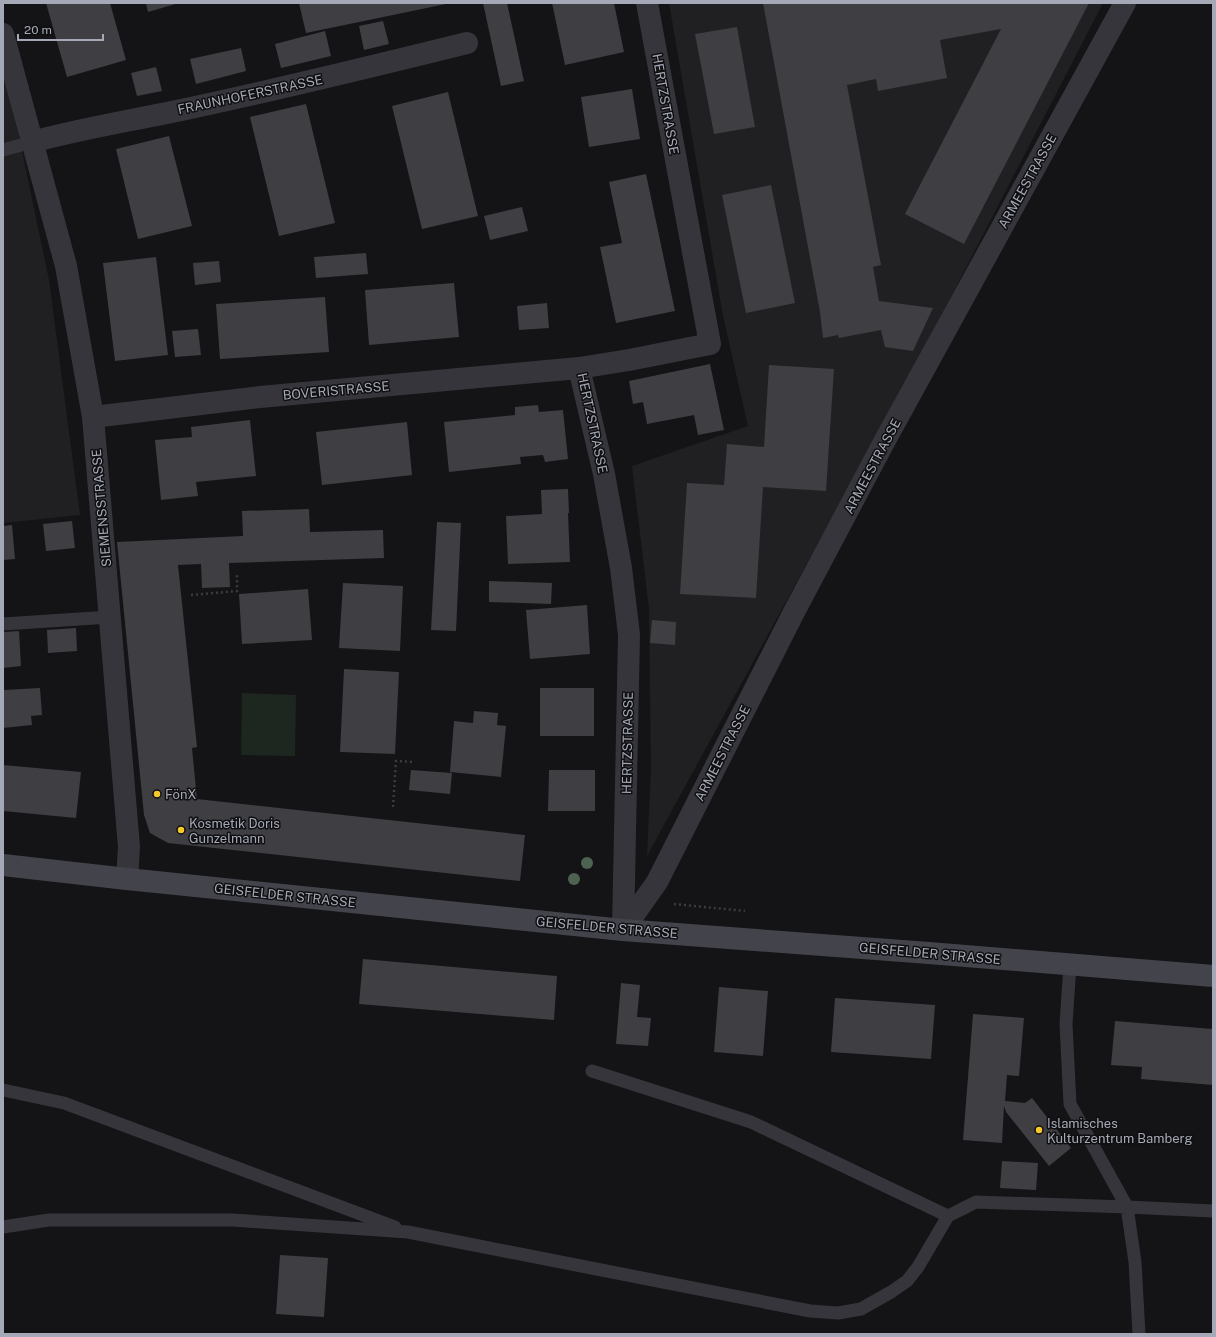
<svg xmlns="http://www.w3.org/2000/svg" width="1216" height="1337" font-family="'Public Sans',sans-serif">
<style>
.built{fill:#202023}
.green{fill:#1e2620}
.building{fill:#3e3e43}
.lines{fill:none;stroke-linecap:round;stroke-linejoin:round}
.path{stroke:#3b3c42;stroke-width:2.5;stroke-dasharray:2 3;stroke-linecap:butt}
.lane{stroke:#35353b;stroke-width:13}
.street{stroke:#35353b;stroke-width:22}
.secondary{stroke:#43444b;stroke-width:22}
.tree{fill:#4d6251}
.poi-dot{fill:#f8c92a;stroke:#0f0f11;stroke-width:1.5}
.labels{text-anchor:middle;stroke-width:3;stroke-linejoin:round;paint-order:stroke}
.street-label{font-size:13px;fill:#a5a9b7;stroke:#0f0f11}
.poi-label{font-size:13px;fill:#a5a9b7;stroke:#0f0f11;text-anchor:start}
</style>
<rect width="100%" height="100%" fill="#141416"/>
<path class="built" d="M669 3H1103L922 353 647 856 651 769 649 609 632 466 748 426 723 316Z
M3 73 13 108 49 280 80 515 3 523Z"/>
<path class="green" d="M242 693 296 695 295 756 241 755Z"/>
<path class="building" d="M46 3H110L126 60 67 77Z
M146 3H179L148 12Z
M299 3H446V4L306 33Z
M483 3H507L524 81 501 86Z
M552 3H614L624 52 565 65Z
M763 3H1089L964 244 905 214 1001 29 940 40 947 78 878 91 876 79 847 85 881 265 873 267 879 301 933 308 913 351 885 347 881 330 839 338 838 335 823 338 820 312Z
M383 21 389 44 364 50 359 26Z
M737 27 755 127 714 134 695 34Z
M325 31 331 56 281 68 275 44Z
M241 48 246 71 196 84 190 59Z
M156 67 162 91 137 96 131 73Z
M632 89 640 139 589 147 581 97Z
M448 92 478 216 422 229 392 106Z
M306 104 335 223 279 236 250 117Z
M169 136 192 226 138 239 116 149Z
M646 174 675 311 616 323 600 247 622 243 609 182Z
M771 185 795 303 746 313 722 195Z
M522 207 528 231 490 240 484 216Z
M366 253 368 274 316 278 314 257Z
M156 257 168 355 115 361 103 263Z
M219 261 221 282 195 285 193 263Z
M454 283 459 337 369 345 365 290Z
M325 297 329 352 220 359 216 304Z
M547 303 549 328 519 330 517 306Z
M198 329 201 355 175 357 172 331Z
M710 364 724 430 698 435 694 415 647 424 643 402 633 404 629 381Z
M769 365 834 369 826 491 763 487 756 598 680 594 687 483 724 485 727 444 764 447Z
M538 405 539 412 563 410 568 459 545 462 543 455 520 457 521 464 449 472 444 422 515 415V407Z
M250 420 256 476 196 482 198 496 161 500 155 440 192 437 191 427Z
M407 422 412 475 322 485 316 432Z
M568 489 569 513H568L570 562 508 564 506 516 542 514 541 490Z
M309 509 310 532 383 530 384 558 229 563 230 587 202 588 201 564 178 565 197 747 192 748 197 799 525 835 520 881 168 843 150 833 144 815 117 542 243 536 242 511Z
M72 521 75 548 46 551 43 524Z
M437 522 461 523 456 631 431 630Z
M12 525 15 559 3 560V526Z
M489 581 552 583 551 604 489 602Z
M343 583 403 586 400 651 339 648Z
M308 589 312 640 242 644 239 594Z
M587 605 590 654 530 659 526 610Z
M652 620 676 622 675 645 650 643Z
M76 628 77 651 48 653 47 630Z
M19 631 21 666 3 668V632Z
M344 669 399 672 395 754 340 752Z
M40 688 42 715 31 716 32 725 3 728V690Z
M540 688H594V736H540Z
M474 711 498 713 497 725 506 726 501 777 450 772 454 721 473 723Z
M3 765 81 772 76 818 3 811Z
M411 770 452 773 450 794 409 790Z
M549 770H595V811H548Z
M363 959 557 976 554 1020 359 1004Z
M621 983 640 985 637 1017 651 1018 648 1046 616 1044Z
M719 987 768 991 763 1056 714 1052Z
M835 998 935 1005 931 1059 831 1052Z
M973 1014 1024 1018 1019 1076 1007 1075 1005 1101 1025 1103 1032 1098 1071 1148 1049 1166 1006 1112 1004 1106 1002 1143 963 1140Z
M1115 1021 1213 1029V1085L1141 1079 1142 1067 1111 1065Z
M1002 1161 1038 1163 1036 1190 1000 1188Z
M280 1255 328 1258 324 1317 276 1314Z"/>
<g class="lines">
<path class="path" d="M191 595 237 591V575
M393 807 396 761 414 762
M674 904 745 911"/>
<path class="lane" d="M3 150 32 142
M3 624 110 617
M3 1090 64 1103 395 1227
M948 1216 976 1202 1127 1207 1070 1104 1066 1024 1070 965
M3 1227 49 1220H232L408 1232 810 1311 838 1313 861 1309 891 1292 907 1281 918 1267 948 1216 751 1122 592 1071
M1139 1334 1135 1262 1127 1207 1213 1211"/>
<path class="street" d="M3 34 66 266 93 417 129 847 127 879
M32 142C83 128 135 120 186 109 280 89 374 66 467 43
M579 368 604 474 621 568 629 635 623 930
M93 417 260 397 579 368 629 360 710 344 647 3
M623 930 657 882 794 612 883 444 1125 3"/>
<path class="secondary" d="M3 865 127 879 623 930 929 953 1213 976"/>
</g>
<g class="tree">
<circle cx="587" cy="863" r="6"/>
<circle cx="574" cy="879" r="6"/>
</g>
<g class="poi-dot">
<circle cx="157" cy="794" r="4"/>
<circle cx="181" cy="830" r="4"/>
<circle cx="1039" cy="1130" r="4"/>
</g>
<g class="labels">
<g class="street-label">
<text transform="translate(250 94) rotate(-12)" y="5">FRAUNHOFERSTRASSE</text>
<text transform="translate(666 104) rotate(80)" y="5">HERTZSTRASSE</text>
<text transform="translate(1027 181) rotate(-61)" y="5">ARMEESTRASSE</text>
<text transform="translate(336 390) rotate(-5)" y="5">BOVERISTRASSE</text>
<text transform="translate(593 423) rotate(78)" y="5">HERTZSTRASSE</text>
<text transform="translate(872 466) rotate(-62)" y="5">ARMEESTRASSE</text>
<text transform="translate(101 508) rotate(-95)" y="5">SIEMENSSTRASSE</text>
<text transform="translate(627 743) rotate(-89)" y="5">HERTZSTRASSE</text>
<text transform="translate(722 753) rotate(-63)" y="5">ARMEESTRASSE</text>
<text transform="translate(285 895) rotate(6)" y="5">GEISFELDER STRASSE</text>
<text transform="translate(607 927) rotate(5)" y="5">GEISFELDER STRASSE</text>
<text transform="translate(930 953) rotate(5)" y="5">GEISFELDER STRASSE</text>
</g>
<g class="poi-label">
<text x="165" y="799">FönX</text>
<text x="189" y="828">Kosmetik Doris<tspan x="189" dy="15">Gunzelmann</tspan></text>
<text x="1047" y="1128">Islamisches<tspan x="1047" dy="15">Kulturzentrum Bamberg</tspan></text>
</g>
</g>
<rect width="1216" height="1337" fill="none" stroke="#a5a9b7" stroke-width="8"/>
<path d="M18 34v6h85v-6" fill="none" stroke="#a5a9b7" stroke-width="2"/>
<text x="24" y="34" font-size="12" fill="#a5a9b7" stroke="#0f0f11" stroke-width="3" paint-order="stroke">20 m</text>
</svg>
